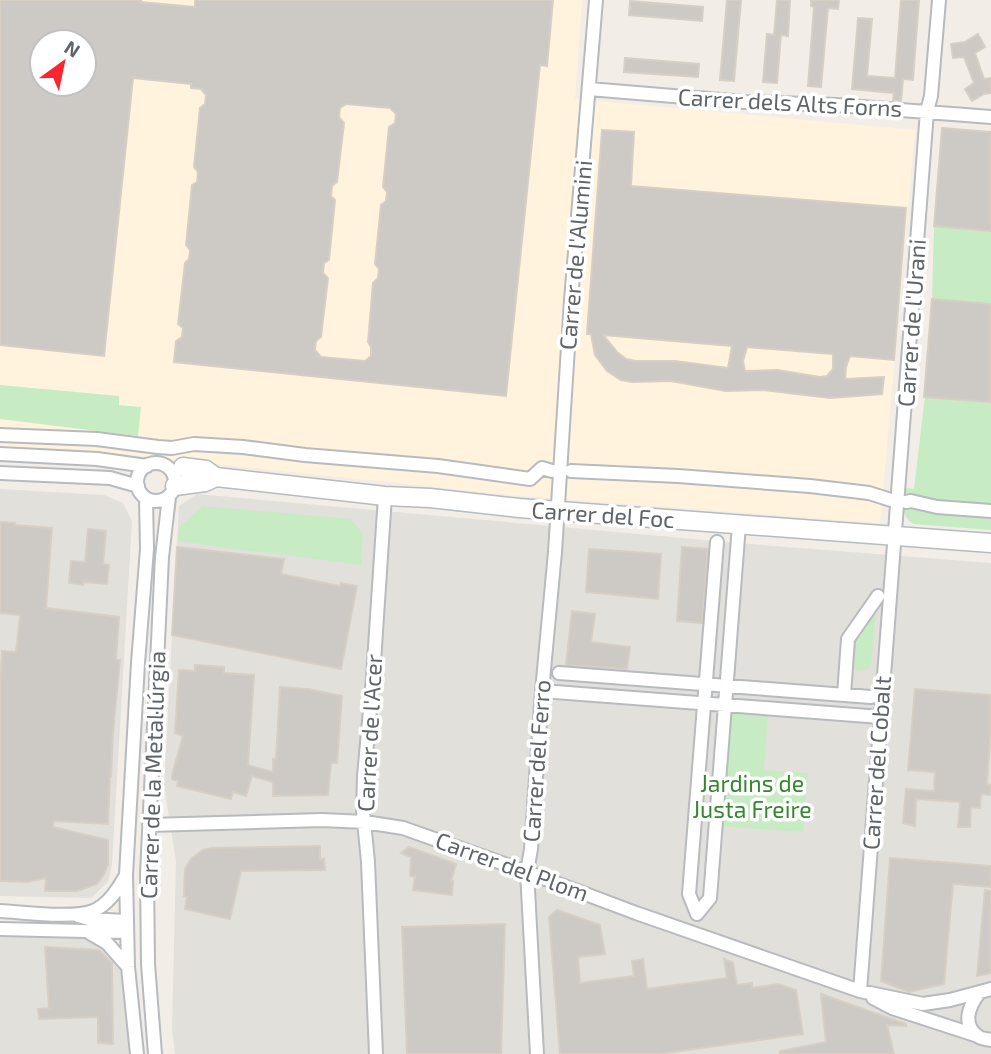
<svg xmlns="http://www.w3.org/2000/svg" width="991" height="1054" font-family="'Exo 2',sans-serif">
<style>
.commercial{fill:#fff3de;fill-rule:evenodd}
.industrial{fill:#e2e0db}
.green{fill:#c7ebc2}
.building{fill:#cdc9c4;stroke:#d7cfc4;stroke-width:2;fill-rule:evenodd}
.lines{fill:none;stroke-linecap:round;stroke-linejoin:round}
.street-casing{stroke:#b7babe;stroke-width:16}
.secondary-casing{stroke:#b5bbbf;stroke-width:21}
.street{stroke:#fff;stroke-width:12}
.secondary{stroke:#fff;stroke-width:18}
.labels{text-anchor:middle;stroke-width:7;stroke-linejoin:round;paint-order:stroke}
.street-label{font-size:23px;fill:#5e6468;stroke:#fff}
.park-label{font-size:23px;fill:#34872e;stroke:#fff}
</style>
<rect width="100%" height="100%" fill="#f2eee7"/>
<path class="commercial" d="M0 0H582L575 99 915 130 880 523 523 496 110 453 0 447ZM42 42H84V84H42Z"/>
<path class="industrial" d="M0 489 104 495 123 503 132 521 112 864 108 882 91 898 0 896Z
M197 494 738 543 991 563V1054H175L172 1029 176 861 164 786 179 506Z
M0 929 88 932 128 967 134 1054H0Z"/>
<path class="green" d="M934 226 991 231V304L932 299Z
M0 385 119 396V405L141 407 138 436 0 419Z
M925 396 991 402V530L914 524C899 516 904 503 906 488L914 489Z
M203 506 351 519 363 534 361 565 286 555 285 554 251 551 178 541 179 527Z
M875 609 876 612 871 665 867 670 860 671 852 668 851 642Z
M728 710 768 713 764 770 808 773 803 832 719 826Z"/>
<path class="building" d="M0 0H141V2L195 7V0H553L547 66 540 65 506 396 174 362 176 341 182 337 183 328 178 324 185 263 189 259 190 250 186 245 192 185 197 182 198 172 194 167 200 108 205 104 206 95 201 89 191 88V84L133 78 104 356 0 345ZM42 42H84V84H42ZM346 104 390 108 396 114 395 123 389 127 383 187 387 192 386 201 381 205 375 264 379 269 378 278 373 283 368 342 371 347V356L365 361 321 357 315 350 316 341 321 337 328 278 323 273 324 263 329 260 335 200 331 196 332 186 337 182 344 123 339 117 340 108Z
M727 0H741L734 81 720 80Z
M777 0H790L788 36 781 35 777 83 763 82 767 34 774 35Z
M811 0H839L838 9 828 8 821 87 808 86 814 7 811 6Z
M901 0H919L913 80 903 79 901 101H893L894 93 852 89 858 18 872 19 867 76 895 78Z
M630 1 703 7 702 21 629 15Z
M978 34 985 47 975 53 984 79 991 78V93L984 94 972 101 965 89 974 83 964 57 953 58 951 44 965 42Z
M625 58 699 64 698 77 624 72Z
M942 128 991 132V231L934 226Z
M602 130 634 132 631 186 906 208 894 360 850 356 846 367 845 379 884 377 882 394 830 398 763 390 726 391 671 381 632 382 621 380 607 371 595 355 591 334H587ZM603 335 732 346 728 368 675 361H636L626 359 617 352ZM747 347 833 354V369L827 376 820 377 777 370 745 371 743 361Z
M932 299 991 304V402L924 397Z
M0 522 15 523V525L52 528 46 608 119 617 116 660H120L113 733 111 776H110L108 824 54 821 53 827 108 840V864L104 874 97 884 77 891H45L46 878 27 882 0 881V682L2 651 16 652 20 615 0 613Z
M88 529 106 531 103 564 109 565 107 584 84 582 83 585 69 583 71 561 85 562Z
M177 547 284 559 281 574 340 586 341 583 357 586 341 669 172 635Z
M682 547 708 549 702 623 677 621Z
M589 549 661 554 658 599 586 592Z
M572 611 595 614 591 642 630 647 627 669 566 665Z
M195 665 224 667V673L254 675 248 765 273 772V759H276L280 687 308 689 342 696 337 763H331L328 795 273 796V782L252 776 246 796 233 792 231 799 177 786 178 781 172 779V775L183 736 175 733 179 670 195 671Z
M915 689 991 695V724L987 784 991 785V795L981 794 980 808 971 807 970 827H958L960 802 916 799 915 826 903 823 906 789 934 791 935 772 908 770Z
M320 846V859H324L325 870 241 871 230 919 185 909 187 897 184 896 185 869 191 859 203 850 211 848Z
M409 847 456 864 451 881H453L452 895 413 890 415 877 410 876 411 857 401 853Z
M890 858 991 866V887L953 884 944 984 909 992 881 981Z
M985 890 991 891V973L977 976Z
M557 910 600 925 605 954 578 957 580 983 634 976 632 961 643 959 647 989 727 978 724 959 733 963 737 985 752 983V988L778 984 796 990 803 1034 658 1054H560L549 917Z
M505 924 501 1054H407L402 927Z
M45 947 99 950 112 963 113 1044 98 1043V1017L39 1019 38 1009 49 1008Z
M821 994 906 1024V1026L887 1025 894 1054H780V1051L826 1042Z"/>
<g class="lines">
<defs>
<path id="street" d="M589 89 745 102 837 105 991 117
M0 435 97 439 158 447 172 448 194 444 243 447 305 455 438 466 530 479 542 468 552 471
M0 454 97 459 147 466
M137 482a19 19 0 1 1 38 0a19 19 0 1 1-38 0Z
M571 471 678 476 810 486 869 493 891 500
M0 473 110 478 138 486
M906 502 911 501 937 507 991 511
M559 673 871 697
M542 691 881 717
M844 695 848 639 878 596
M149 825 322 820 365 822 403 828 527 872 636 913 860 991 923 1004 950 1000 991 989
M0 911C23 912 73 919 93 911 108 905 118 889 126 875
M697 914 710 898 739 525
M697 914 689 894 717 542
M78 916 89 919 126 921
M0 929 127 932
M88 932 107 943 128 967
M860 991 927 111 931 96 939 0
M979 993C969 1006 961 1025 979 1037 982 1039 987 1039 991 1040
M873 998 892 1008 978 1036
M137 1054 128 967 126 875 138 663 147 549 146 499
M155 1054 148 964 147 874 162 557 169 497
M376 1054 368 862 363 811 364 776 373 677 385 496
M537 1054 527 872 531 849 542 691 555 552 571 300 596 0"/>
<path id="secondary" d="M183 467 206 470 216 477 385 496 430 498 519 508 991 543
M175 486 205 482 216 477"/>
</defs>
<use href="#street" class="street-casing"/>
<use href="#secondary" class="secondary-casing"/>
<use href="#street" class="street"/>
<use href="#secondary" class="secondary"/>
</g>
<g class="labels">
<g class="street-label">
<text transform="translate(790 103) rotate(3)" y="8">Carrer dels Alts Forns</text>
<text transform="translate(576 255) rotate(-85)" y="8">Carrer de l'Alumini</text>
<text transform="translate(912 323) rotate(-86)" y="8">Carrer de l'Urani</text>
<text transform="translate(603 515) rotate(4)" y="8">Carrer del Foc</text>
<text transform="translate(370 733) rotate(-87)" y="8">Carrer de l'Acer</text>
<text transform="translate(537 761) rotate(-86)" y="8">Carrer del Ferro</text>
<text transform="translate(877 763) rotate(-86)" y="8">Carrer del Cobalt</text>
<text transform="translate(153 775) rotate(-88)" y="8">Carrer de la Metal·lúrgia</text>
<text transform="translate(512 867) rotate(20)" y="8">Carrer del Plom</text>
</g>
<g class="park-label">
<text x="752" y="792">Jardins de<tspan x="752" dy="26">Justa Freire</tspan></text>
</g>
</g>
<g transform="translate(63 63) rotate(33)"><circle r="33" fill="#ffffff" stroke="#bfc1c3" stroke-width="2"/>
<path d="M0-5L12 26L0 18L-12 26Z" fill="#f9262f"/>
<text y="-10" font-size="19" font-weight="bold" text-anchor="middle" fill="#5e6468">N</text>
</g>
</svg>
